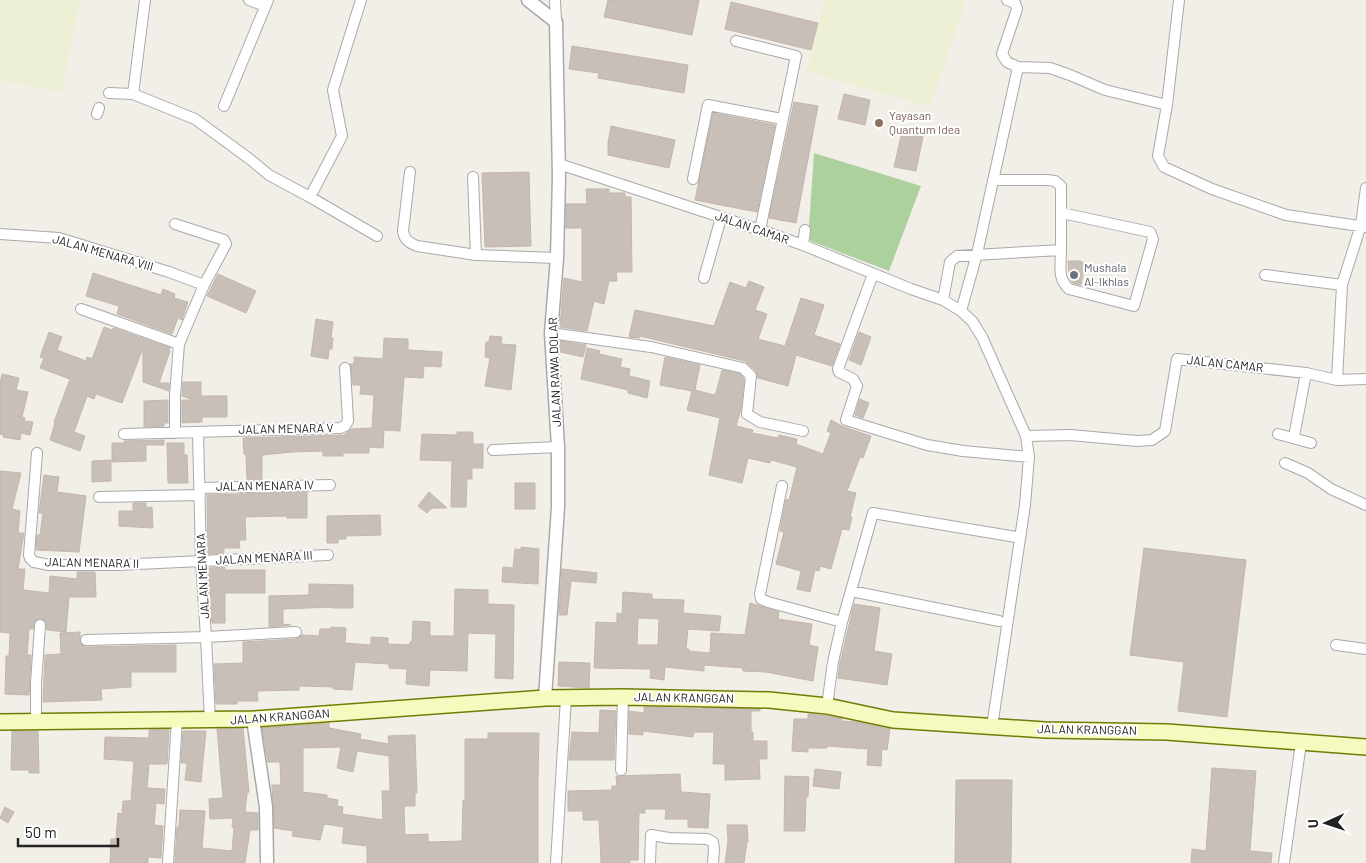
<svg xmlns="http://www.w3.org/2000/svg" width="1366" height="863" font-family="Barlow,sans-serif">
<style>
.farmland{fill:#eef0d5}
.forest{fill:#add19e}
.building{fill:#c7bfb8;stroke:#c4b6ab;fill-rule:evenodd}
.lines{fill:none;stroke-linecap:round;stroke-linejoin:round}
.minor-casing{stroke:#a9a9a9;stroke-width:12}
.tertiary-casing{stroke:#a9a9a9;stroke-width:15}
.secondary-casing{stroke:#707d05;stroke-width:18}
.minor{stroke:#fff;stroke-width:10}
.tertiary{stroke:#fff;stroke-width:12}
.secondary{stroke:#f7fabf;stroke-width:15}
.education-dot{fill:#8d6e63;stroke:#fff;stroke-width:2}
.worship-dot{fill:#6b7280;stroke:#fff;stroke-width:2}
.labels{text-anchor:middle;stroke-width:4;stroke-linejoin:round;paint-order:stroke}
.education-label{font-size:12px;fill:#785e54;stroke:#fff;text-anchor:start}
.street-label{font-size:12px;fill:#222;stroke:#fff}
.worship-label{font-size:12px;fill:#5b616d;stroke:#fff;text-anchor:start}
</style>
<rect width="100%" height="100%" fill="#f2efe9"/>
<path class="farmland" d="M0 0H80L62 92 0 81Z
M825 0H966L930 107 807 72Z"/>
<path class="forest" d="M814 153 921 186 889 271 808 240Z"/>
<path class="building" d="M608 0H699L692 35 604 17Z
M731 2 818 23 811 50 725 29Z
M572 46 688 65 684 93 598 78 599 73 569 69Z
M844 94 870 100 865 125 838 119Z
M794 102 818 106 796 223 769 218Z
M713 113 775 125 757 212 695 200Z
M611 126 675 140 669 168 608 155V143Z
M902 132 923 137 916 171 894 167Z
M529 172 531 246 485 247 482 173Z
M586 189H609V193H625V197H631L632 272H616L617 281H609L604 304 594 301 587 331 560 327 564 278 582 282V228H566V204H587Z
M1068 261H1080L1085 264 1081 285 1073 283 1069 278Z
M93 273 161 295 163 289 175 294 174 298 188 302 182 320 178 318 172 334 117 314 119 306 86 296Z
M218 274 256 291 246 313 207 296Z
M749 281 764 287 755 310 767 314 758 339 785 346 801 298 824 305 814 335 840 344 832 366 796 355 788 386 758 378 756 371 745 361 640 336 639 338 629 337 635 310 714 326 730 282 746 288Z
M316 319 333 322 331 338H333L332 349H329L328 359 311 356Z
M104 327 112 330 113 328 170 348 168 351H170L159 383H169V391L143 382V348L122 403 96 394 94 399 87 396 74 432 85 436 80 451 50 440 55 423 54 422 70 379 40 368 44 358 40 357 49 332 62 337 57 350 86 361 87 357 92 359Z
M859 332 871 337 861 365 849 360Z
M490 336 502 337 501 344 516 345 511 390 485 386 490 358 485 357 486 342H489Z
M384 338 408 339V350L442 352 441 367 424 366 423 378 404 377 400 431 384 430 383 448 369 447V453H343V456H323V451L292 452 262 455V480H247L246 454H244L243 438 345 435V434L351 429 372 428 374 395 360 394 361 385H353L350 364H354V357L383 359Z
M560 341 586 345 583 357 560 352Z
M587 348 600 351 599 354 622 359 620 367 630 369 629 376 650 381 647 398 628 393V390L581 379Z
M665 357 700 365 695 390 714 395 716 393 722 370 740 374 744 379 741 409 736 426 753 430 752 433 778 438 779 435 797 439 796 444 823 454 831 433 827 431 831 420 844 427 871 436 863 458 860 457 847 491 856 493 850 517H852L849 530 842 529 831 569 820 566 819 571 815 570 810 592 797 589 801 571 776 564 784 532 780 531 786 499 789 500 797 467 771 460 770 463 748 458 742 483 709 475 720 418 687 410 692 391 660 385Z
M2 374 19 378 16 390 28 392 22 417 25 418 24 421 33 422 30 435 21 433 20 440 3 437 4 435 0 434V384Z
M183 382H201V396H227V417H202V422L182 423V400H194L182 396Z
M860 399 869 403 863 418 855 415Z
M168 400V423H164V426L144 427V401Z
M457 432H473V444H483V468H472V479H467L466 507H451L452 461 420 460 422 434 457 435Z
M164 440V445H146V461L112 462V443H124V441Z
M167 443H184V455H187L188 483H168Z
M111 460V481L92 482V461Z
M0 471 21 473 12 509 20 511 18 533H24L18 569H25L23 590 49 593 50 576 77 579V572H95L96 597H69L66 632 47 630 46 622 41 618 35 621 33 629H29L27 655H31L29 695 5 694 6 656H9L10 633 0 632Z
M44 475 59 477 57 492 86 496 79 552 36 550 37 535H40L43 513H39Z
M515 483H535V509H515Z
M307 492V518H287V516L245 517 246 540H239L240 548H224V553L208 554 207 495Z
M429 492 447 508H432L427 513 418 506Z
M133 503H146V508L152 507 153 528 119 526V511H133Z
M380 515 381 535 346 536V539H338V543H327V516Z
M521 547 539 549 538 584 502 582 503 567 513 568 515 549 521 550Z
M1144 548 1246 560 1227 717 1178 711 1184 662 1130 655Z
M225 567V570H265V593H225V623H212L208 568Z
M562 569 597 573 596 583 571 581 567 615H559Z
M309 584 353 585V608H332V607L283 609V624L291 625 269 627V596L309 595Z
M455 589 488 590V604L514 605 513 679 495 678 496 634 468 633 467 671 430 670 429 686 406 684 407 669 389 668V664L355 662 352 690 333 689V687L299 686V690L257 691 258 701H237V704H216L214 664 243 663V642L296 639 302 635 319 636 320 629H331V627L346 628 345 643 371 645V637L388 638V644L409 645 410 642H412L413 621 430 622V636H454Z
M623 592 652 594V599L684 600 683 613 721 616 719 631 688 629 686 649H689V651L710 653 711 633 745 635 750 603 779 612 778 619 812 624 809 645 818 647 813 681 766 672 743 671V668L704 665V671L665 667 664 680 650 678 651 669 594 668 596 622 617 623V613L622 614ZM638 618 659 619 658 645H637Z
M854 604 880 608 874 651 892 654 887 685 838 678 840 663Z
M80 632V643L86 647 176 645V672H131V687L101 689 102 700 43 702 45 655 61 654 60 633Z
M559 662 590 663 589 688 558 686Z
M644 707 702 709V708L760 709V711H751V732H753V741H767V759H759L760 779 725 780V764H713L714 732H694L693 737 643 731V735L629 734V711L644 713Z
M600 710 616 711 614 760H569L572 732 599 733Z
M808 714 828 716 842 719V721L856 722 890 729 887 750 882 749 881 766 867 765 868 749 827 746V748H808V752L792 751 794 719H808Z
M329 723V728L361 734 360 739 389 744 388 736 415 735 417 793H415V806H404L405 835 428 834V842L462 841 463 800H465V739H488V733H539L538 780V863H367V846L342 843 344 827 324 824 320 840 292 836 293 831 274 828 272 785H281L280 762H268L262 728ZM341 747 337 768 353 772 357 751 389 756 390 791H382L383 820 342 814 343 807 337 806 338 800 327 798V795L303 792V748Z
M243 728 249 792 247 793 245 812 258 813V830H250L245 863H175L177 827H179L180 810 205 811 202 848 232 851 234 828 232 827 233 818 210 819 209 799 223 798 217 729Z
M169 729 167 764H149L147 788 165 789 164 804 156 803 154 825 163 826 161 858 148 857V863H110L111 839H116L118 813 122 814 123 801H131L134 761 104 759 105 737 149 738V730Z
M12 731H38L39 773H29V770H11Z
M183 731H206L201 782 185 780 187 763H181Z
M1212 768 1256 771 1250 851 1272 853 1271 863H1191L1192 849 1206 851Z
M815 769 841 772 839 789 813 786Z
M680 774 681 792 710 794 708 828 688 827V819H665L666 809H645V813H639L638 860H630V863H601L599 820H583V811H568V791L612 790V786H617L616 776Z
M785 776 809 777 808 797H806L805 831H784Z
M956 780H1012L1011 863H955Z
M5 807 14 812 8 823 0 818Z
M727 825H747L748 842H747L744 863H725L728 841Z"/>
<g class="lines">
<defs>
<path id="minor" d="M249 0 265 6
M555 0 556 22
M1007 0 1015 3 1017 9 1002 54 1007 62 1018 67
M1179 0 1167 105 1158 156 1164 167 1212 189 1286 215 1366 227
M736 41 796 56 760 230
M109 93 133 94 195 119 251 160 269 175 310 197 377 236
M133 94 145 0
M224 106 268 0
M97 114 99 108
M559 164 760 230 803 245 911 289 943 300 961 311 972 321 982 337 1026 436 1029 457 1025 505 992 727
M410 172 403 231C404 240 410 243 417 246L476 255 557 258
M473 177 476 255
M693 179 708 105 782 119
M993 180H1047L1055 181 1061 186V250
M310 197 342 136 333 90 361 0
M175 224 224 240 226 244 204 285 179 344 175 396V433
M0 234 59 238 169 272 204 285
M803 245 805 230
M873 274 838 369 839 372 853 379 857 386 846 420 927 445 963 451 1029 457
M1265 275 1342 285
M704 278 721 218
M943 300 950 262 957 256 1061 250C1061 266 1057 278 1069 289L1134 306 1153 239 1150 232 1062 213
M81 309 179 344
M961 311 977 254 1018 67 1050 68 1070 75 1105 90 1167 105
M551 333 651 347 743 368 751 376 747 414 760 422 803 431
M1337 380 1342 285 1361 225 1366 188
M198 432 201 561 206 637 210 721
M124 434 340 428 345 426 348 421 345 368
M1278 434 1311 443
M1026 436 1070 435 1137 441 1152 440 1165 431 1177 359 1306 373 1337 380 1366 379
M1294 437 1306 373
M493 450 558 447
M37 453 29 555 30 558 34 562 49 565H116L328 555
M1285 463 1308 473 1331 489 1366 505
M782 486 760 594 761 599 768 602 842 622
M200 488 330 485
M99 497 200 495
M851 591 999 621
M86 640 206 637 296 632
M1336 645 1366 649
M827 706 833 662 842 622 873 513 1016 537
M36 722V683L40 625
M621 770 623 697
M168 863 177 720
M556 863 566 698
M650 863 651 835 669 838 707 839 713 842 714 849 713 863
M1284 863 1301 743"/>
<path id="tertiary" d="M528 0 556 22 559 177 557 258 551 333 558 447V507L545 698
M253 719 266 807 267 863"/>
<path id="secondary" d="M0 722 253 719 545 698 623 697 769 700 827 706 893 720 1045 730 1167 732 1366 747"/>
</defs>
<use href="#minor" class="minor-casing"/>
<use href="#tertiary" class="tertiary-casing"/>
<use href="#secondary" class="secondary-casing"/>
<use href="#minor" class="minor"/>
<use href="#tertiary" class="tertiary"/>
<use href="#secondary" class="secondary"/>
</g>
<circle class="education-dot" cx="879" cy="123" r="5"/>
<circle class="worship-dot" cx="1074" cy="275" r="5"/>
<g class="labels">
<g class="education-label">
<text x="889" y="120">Yayasan<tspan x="889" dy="14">Quantum Idea</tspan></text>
</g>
<g class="street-label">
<text transform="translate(752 228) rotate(19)" y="4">JALAN CAMAR</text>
<text transform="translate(103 253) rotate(16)" y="4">JALAN MENARA VIII</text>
<text transform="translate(1225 364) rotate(6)" y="4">JALAN CAMAR</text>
<text transform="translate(555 372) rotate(-92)" y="4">JALAN RAWA DOLAR</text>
<text transform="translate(286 429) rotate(-1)" y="4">JALAN MENARA V</text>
<text transform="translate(265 486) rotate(-1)" y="4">JALAN MENARA IV</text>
<text transform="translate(264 558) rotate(-3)" y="4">JALAN MENARA III</text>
<text transform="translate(92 563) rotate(1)" y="4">JALAN MENARA II</text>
<text transform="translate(203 576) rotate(-93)" y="4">JALAN MENARA</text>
<text transform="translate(684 698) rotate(1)" y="4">JALAN KRANGGAN</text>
<text transform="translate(280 717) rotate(-4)" y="4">JALAN KRANGGAN</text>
<text transform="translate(1087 730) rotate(1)" y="4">JALAN KRANGGAN</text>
</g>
<g class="worship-label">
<text x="1084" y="272">Mushala<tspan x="1084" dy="14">Al-Ikhlas</tspan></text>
</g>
</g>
<g transform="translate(1326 823) rotate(267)" stroke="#ffffff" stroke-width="4" paint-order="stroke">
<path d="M0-4L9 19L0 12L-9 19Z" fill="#222222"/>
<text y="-8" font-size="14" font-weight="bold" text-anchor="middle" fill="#222222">U</text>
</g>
<path d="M18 838v8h100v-8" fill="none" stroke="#222222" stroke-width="2.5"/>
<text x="25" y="838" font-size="15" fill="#222222" stroke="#ffffff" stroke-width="4" paint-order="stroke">50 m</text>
</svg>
